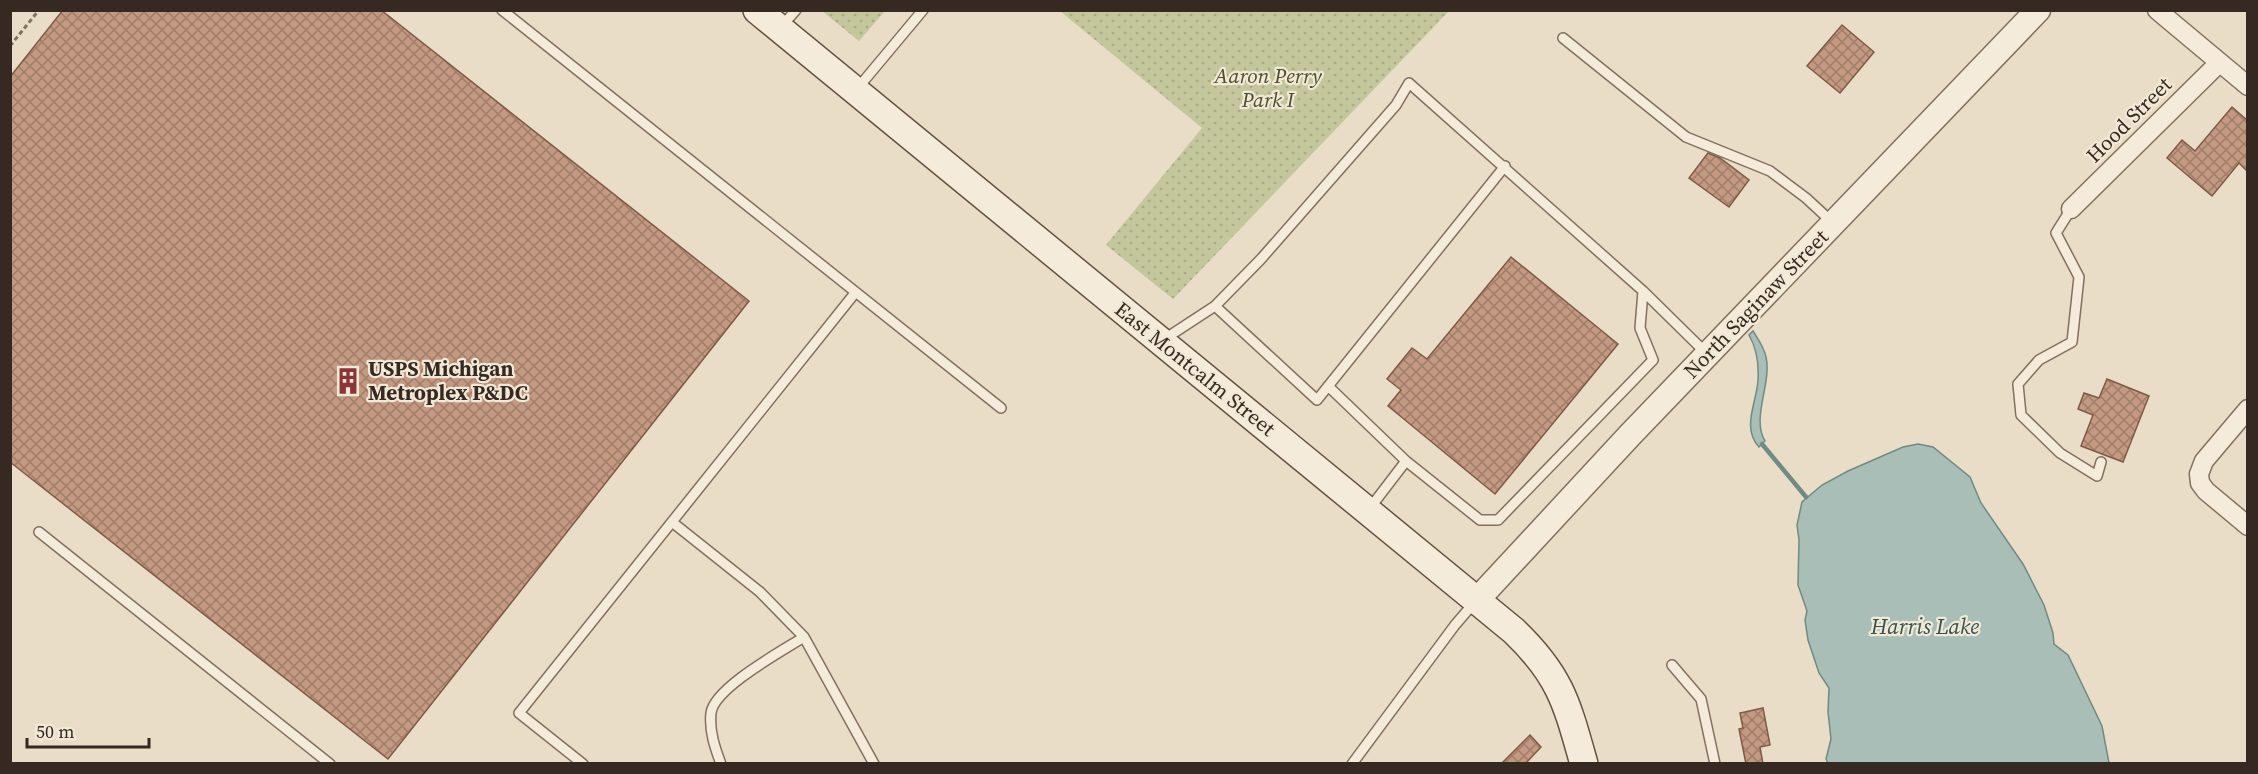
<svg xmlns="http://www.w3.org/2000/svg" width="2258" height="774" font-family="'Source Serif 4',serif">
<style>
.park{fill:url(#park-dots)}
.water{fill:#a8beb6;stroke:#708b83;stroke-width:1.5}
.lines{fill:none;stroke-linecap:round;stroke-linejoin:round}
.stream{stroke:#708b83;stroke-width:4.5}
.building{fill:url(#building-cross-hatch);stroke:#7f5a47;stroke-width:1.5}
.service-casing{stroke:#83705f;stroke-width:12}
.minor-casing{stroke:#83705f;stroke-width:21}
.tertiary-casing{stroke:#83705f;stroke-width:27}
.secondary-casing{stroke:#655142;stroke-width:30}
.path{stroke:#83705f;stroke-width:3;stroke-dasharray:4.5 3;stroke-linecap:butt}
.service{stroke:#f5ebda;stroke-width:9}
.minor{stroke:#f5ebda;stroke-width:18}
.tertiary{stroke:#f5ebda;stroke-width:24}
.secondary{stroke:#f5ebda;stroke-width:27}
.labels{text-anchor:middle;stroke-width:4.5;stroke-linejoin:round;paint-order:stroke}
.park-label{font-size:21px;font-style:italic;fill:#484f29;stroke:#f2e8d6}
.street-label{font-size:21px;fill:#352921;stroke:#f2e8d6}
.poi-label{font-size:21px;font-weight:bold;fill:#352921;stroke:#f2e8d6;text-anchor:start}
.water-label{font-size:22px;font-style:italic;fill:#32534f;stroke:#f2e8d6}
</style>
<defs>
<pattern id="park-dots" width="8" height="8" patternUnits="userSpaceOnUse" patternTransform="scale(1.5)"><rect width="8" height="8" fill="#c4c69c"/><path d="M2 2h.1M6 6h.1" fill="none" stroke="#a9aa86" stroke-width="1.8" stroke-linecap="round"/></pattern>
<pattern id="building-cross-hatch" width="8" height="8" patternUnits="userSpaceOnUse" patternTransform="scale(1.5)"><rect width="8" height="8" fill="#c39981"/><path d="M0 0l8 8M0 8l8-8" fill="none" stroke="#9f7d69"/></pattern>
</defs>
<rect width="100%" height="100%" fill="#e9ddc7"/>
<path class="park" d="M822 11H885L859 41Z
M1060 11H1449L1173 299 1106 245 1202 128Z"/>
<path class="water" d="M1753 331C1758 339 1764 347 1766 357 1772 383 1751 418 1765 441L1759 447C1741 428 1757 402 1758 380 1759 364 1757 349 1749 335Z
M1918 444 1933 447 1970 477 1981 503 2023 564 2044 605 2053 633 2054 644 2068 655 2102 726 2109 763H1828L1826 759 1831 739 1828 712 1829 688 1819 673 1808 640 1805 620 1807 611 1798 585 1799 540 1797 525 1802 502 1822 485 1848 471 1903 447Z"/>
<g class="lines">
<path class="stream" d="M1762 444 1806 497"/>
</g>
<path class="building" d="M63 10H381L749 301 388 759 10 462V77Z
M1842 25 1874 52 1840 93 1807 66Z
M2232 107 2247 120V171L2239 163 2212 196 2167 158 2182 140 2195 151Z
M1708 153 1720 158 1749 180 1729 207 1689 178Z
M1511 257 1618 344 1495 494 1388 406 1401 390 1387 379 1412 348 1427 359Z
M2107 379 2149 396 2123 462 2081 446 2093 415 2078 409 2084 393 2099 398Z
M1763 708 1770 745 1760 747 1763 764H1746L1739 729 1743 728 1740 713Z
M1530 735 1541 747 1525 764H1501Z"/>
<g class="lines">
<defs>
<path id="service" d="M502 10 1001 408
M781 27 796 10
M1563 38 1686 137 1770 171 1806 198 1832 222
M857 89 923 10
M1505 166 1317 400 1215 306 1261 259 1396 105 1409 83 1643 291 1706 353
M2071 209 2056 233 2079 277 2072 342 2039 360 2018 384 2021 415 2060 453 2097 476 2101 462
M1163 340 1215 306
M1328 386 1406 461 1370 508
M1406 461 1480 520H1498L1653 360 1640 328 1643 291
M672 522 760 592 804 637 874 764
M39 532 330 764
M1672 665 1701 699 1715 764
M583 764 519 713 855 293
M721 764C715 748 709 731 711 713 714 688 782 651 804 637
M1352 764 1455 625 1474 603"/>
<path id="minor" d="M2157 10 2248 86
M2071 209 2219 63
M2248 409 2204 461 2199 474 2200 483 2206 491 2248 526"/>
<path id="tertiary" d="M1477 600 1630 435 2038 10"/>
<path id="secondary" d="M757 10 1514 631C1561 676 1567 704 1584 764"/>
</defs>
<use href="#service" class="service-casing"/>
<use href="#minor" class="minor-casing"/>
<use href="#tertiary" class="tertiary-casing"/>
<use href="#secondary" class="secondary-casing"/>
<path class="path" d="M10 46 39 10
M2223 764H2231"/>
<use href="#service" class="service"/>
<use href="#minor" class="minor"/>
<use href="#tertiary" class="tertiary"/>
<use href="#secondary" class="secondary"/>
</g>
<defs>
<symbol id="building-bare" viewBox="-9 -9 18 18"><path d="M-4-6H4V6H1V3H-1V6H-4ZM-2.5-4.3h1.7v1.8h-1.7ZM.8-4.3h1.7v1.8H.8ZM-2.5-1h1.7V.8h-1.7ZM.8-1h1.7V.8H.8Z" fill="#8b353b" stroke="#f2e8d6" stroke-width="2.5" paint-order="stroke"/></symbol>
</defs>
<g fill-rule="evenodd">
<use href="#building-bare" x="329" y="362" width="38" height="38"/>
</g>
<g class="labels">
<g class="park-label">
<text x="1268" y="83">Aaron Perry<tspan x="1268" dy="24">Park I</tspan></text>
</g>
<g class="street-label">
<text transform="translate(2129 120) rotate(-45)" y="7">Hood Street</text>
<text transform="translate(1756 304) rotate(-46)" y="7">North Saginaw Street</text>
<text transform="translate(1195 369) rotate(39)" y="7">East Montcalm Street</text>
</g>
<g class="poi-label">
<text x="368" y="376">USPS Michigan<tspan x="368" dy="24">Metroplex P&amp;DC</tspan></text>
</g>
<g class="water-label">
<text x="1925" y="634">Harris Lake</text>
</g>
</g>
<rect width="2258" height="774" fill="none" stroke="#352921" stroke-width="24"/>
<path d="M27 738v9h122v-9" fill="none" stroke="#352921" stroke-width="3"/>
<text x="36" y="738" font-size="18" fill="#352921" stroke="#f2e8d6" stroke-width="4.5" paint-order="stroke">50 m</text>
</svg>
